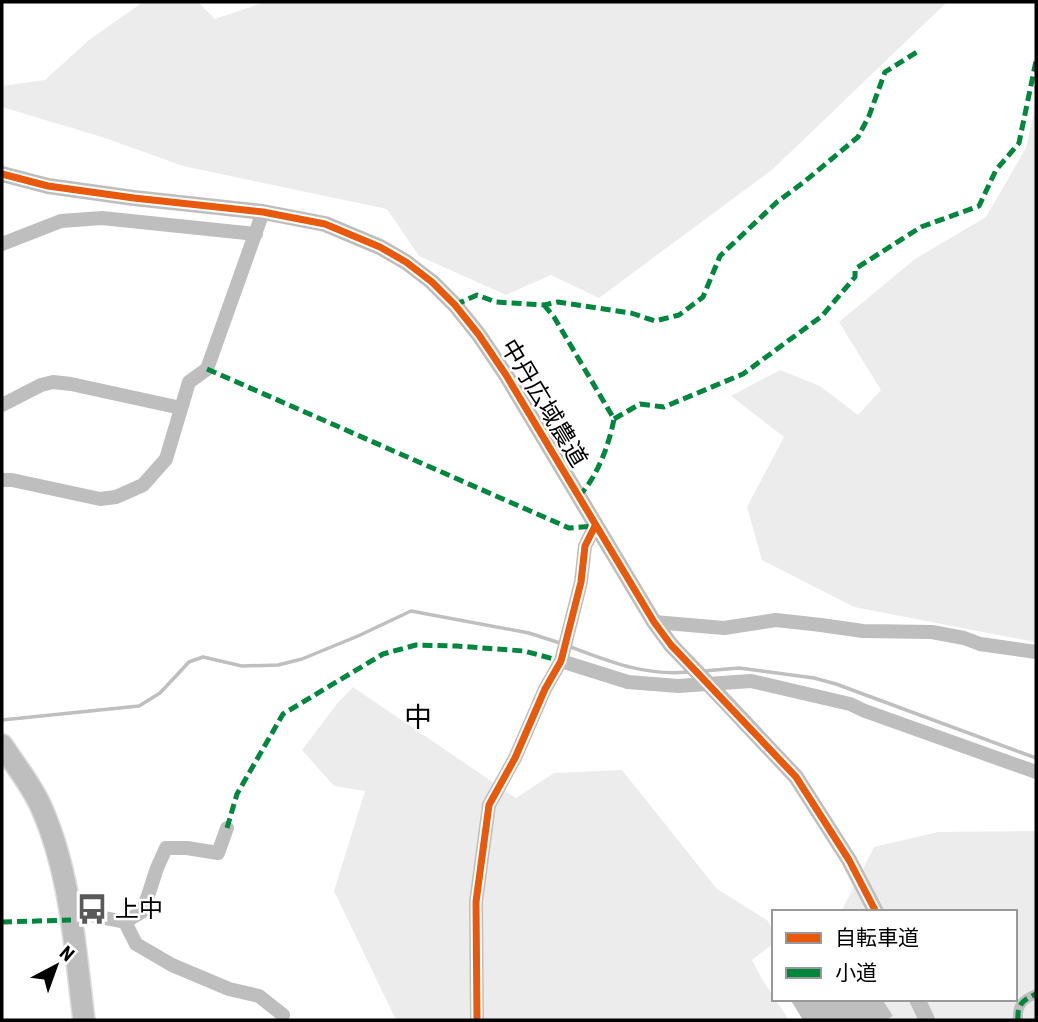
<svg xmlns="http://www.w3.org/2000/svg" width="1038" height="1022" font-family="'Roboto Condensed','Noto Sans JP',sans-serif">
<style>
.green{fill:#ececec}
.water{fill:#bfbfbf}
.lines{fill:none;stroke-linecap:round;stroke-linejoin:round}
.stream{stroke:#bfbfbf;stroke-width:3.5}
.primary-casing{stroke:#dbdbdb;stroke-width:24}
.pedestrian{stroke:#bebebe;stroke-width:10}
.minor{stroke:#bebebe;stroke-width:14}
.tertiary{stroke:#bebebe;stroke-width:16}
.primary{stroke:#bebebe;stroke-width:21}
.tertiary-bridge{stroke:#bebebe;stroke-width:16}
.quiet{stroke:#00873e;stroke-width:5;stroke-dasharray:10 5;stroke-linecap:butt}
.cycleway-casing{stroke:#fff;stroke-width:11}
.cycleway{stroke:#e8590c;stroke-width:7}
.labels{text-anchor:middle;stroke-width:5;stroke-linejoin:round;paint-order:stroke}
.street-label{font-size:24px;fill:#000;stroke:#fff}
.poi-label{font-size:24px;fill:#000;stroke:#fff;text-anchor:start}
.quarter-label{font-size:28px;fill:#000;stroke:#fff}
</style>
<rect width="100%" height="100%" fill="#fff"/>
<path class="green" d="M143 2H198L215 19 266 2H947L773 169 599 298 551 275 506 295 419 256 387 209 183 166 105 138 2 107V86L45 80 89 40Z
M1036 103V642H1035L854 607 762 560 747 507 784 437 731 396 780 370 820 386 858 415 881 390 839 322 915 259 986 217 1026 148Z
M353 687 516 798 554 773 622 770 717 889 767 920 774 931V943L752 960 763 981 789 1020H396L334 891 365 791 334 786 302 750 337 704Z
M1036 831V1020H886L893 1016 882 999H1015V912H841L874 847 938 832Z"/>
<path class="water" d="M790 999H882L893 1016 886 1020H803Z"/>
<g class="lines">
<path class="stream" d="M568 646C609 661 643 676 688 672
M703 671 739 668 814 678 836 684 1036 758
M2 720 139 706 160 693 189 662 203 657 242 666 278 665 302 659 358 636 411 611 529 633 560 643"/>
<defs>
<path id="primary" d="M2 745C15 765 33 787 42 809 71 875 75 950 84 1020"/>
</defs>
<use href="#primary" class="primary-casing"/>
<path class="pedestrian" d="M1018 1020C1017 1005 1022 1000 1036 994"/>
<path class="minor" d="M2 244 61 221 102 218 256 234
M2 405 41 385 53 382 71 384 181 408
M2 480H12L100 499 116 497 143 485 166 459 189 382 207 369 263 212
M654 622 724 628 776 620 821 625 863 631 932 632 964 638 980 644 1036 652
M561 661 628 682 678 686 751 681 850 704 865 711 1036 772
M70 911 125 922 143 911 157 868 166 848H187L218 853 227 828
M125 922 136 944 172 965 229 989 259 996 283 1015 282 1020
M477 1020 476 902 489 805 515 758 545 689 561 661 581 582 585 546 595 526"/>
<path class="tertiary" d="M2 174 48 186 134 198 263 212 325 224 380 247 406 262 432 282 455 305 479 335 506 375 654 622 671 645
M718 694 796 777 849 860 876 912
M917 999 927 1020"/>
<use href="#primary" class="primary"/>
<path class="tertiary-bridge" d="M671 645 718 694"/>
<path class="quiet" d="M455 305 477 295 496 302 544 305 558 302 631 313 655 321 679 315 703 297 720 256 777 202 804 182 858 137 869 116 885 72 917 52
M544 305 554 317 614 419C609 445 597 478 578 497
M207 369 569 528 595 526
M614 419 640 404 664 407 743 374 822 316 855 277V269L921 227 979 206 996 170 1019 143 1036 61
M227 828 237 794 283 714 383 654 416 645 457 646 524 651 561 661
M2 922 71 920
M1018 1020C1017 1005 1022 1000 1036 994"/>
<defs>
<path id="cycleway" d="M2 174 48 186 134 198 263 212 325 224 380 247 406 262 432 282 455 305 479 335 506 375 654 622 671 645 796 777 849 860 876 912
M477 1020 476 902 489 805 515 758 545 689 561 661 581 582 585 546 595 526"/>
</defs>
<use href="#cycleway" class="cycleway-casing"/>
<use href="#cycleway" class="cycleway"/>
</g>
<defs>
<symbol id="bus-bare" viewBox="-9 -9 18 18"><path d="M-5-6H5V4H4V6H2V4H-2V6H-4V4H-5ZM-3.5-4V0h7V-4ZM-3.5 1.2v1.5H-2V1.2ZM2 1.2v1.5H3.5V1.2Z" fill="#595959" stroke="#fff" stroke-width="2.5" paint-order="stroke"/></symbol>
</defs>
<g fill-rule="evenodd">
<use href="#bus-bare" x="70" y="887" width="44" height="44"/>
</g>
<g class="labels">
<g class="street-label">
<text transform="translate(544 403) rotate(59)" y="8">中丹広域農道</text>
</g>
<g class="poi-label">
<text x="115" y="917">上中</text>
</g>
<g class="quarter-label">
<text x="418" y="727">中</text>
</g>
</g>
<rect width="1038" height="1022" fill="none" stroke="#000000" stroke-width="7"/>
<rect x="772" y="910" width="245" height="91" fill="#ffffff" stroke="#999999" stroke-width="2"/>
<rect x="786" y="933" width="35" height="10" fill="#e8590c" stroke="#999999" stroke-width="2"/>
<text x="835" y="945" font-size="21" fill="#000000">自転車道</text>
<rect x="786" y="968" width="35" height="10" fill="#00873e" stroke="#999999" stroke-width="2"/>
<text x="835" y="980" font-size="21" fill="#000000">小道</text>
<g transform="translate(56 966) rotate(41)" stroke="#ffffff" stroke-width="5" paint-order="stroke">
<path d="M0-5L12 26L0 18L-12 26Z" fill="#000000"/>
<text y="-10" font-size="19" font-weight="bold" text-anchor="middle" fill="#000000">N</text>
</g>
</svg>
